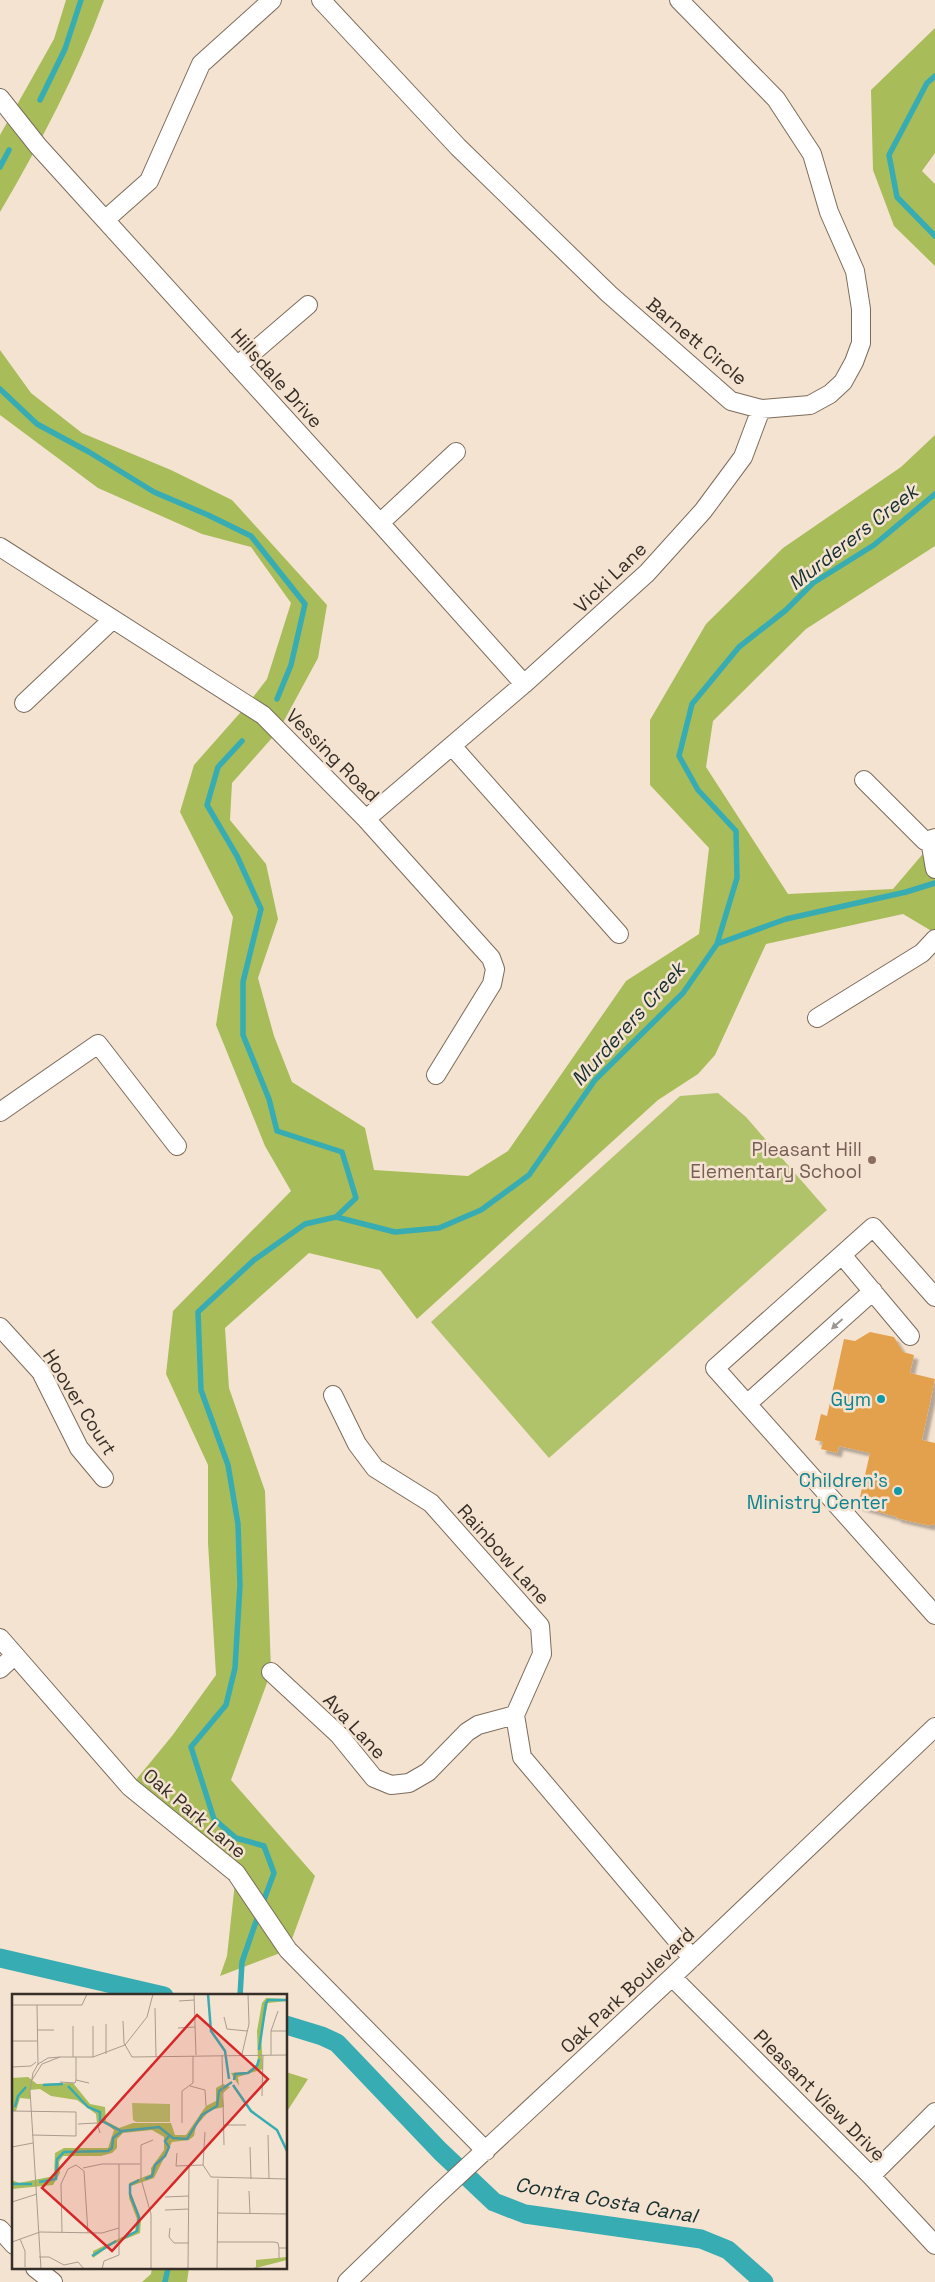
<svg xmlns="http://www.w3.org/2000/svg" width="935" height="2282" font-family="'Space Grotesk',sans-serif">
<style>
.green{fill:#b0c36b}
.forest{fill:#a8bc5a}
.lines{fill:none;stroke-linecap:round;stroke-linejoin:round}
.stream{stroke:#38acb3;stroke-width:5.5}
.canal{stroke:#38acb3;stroke-width:19}
.building{fill:#e3a04e;filter:url(#shadow)}
.minor-casing{stroke:#7b6c5b;stroke-width:20}
.minor{stroke:#fff;stroke-width:18}
.oneway{fill:#9a9794}
.education-dot{fill:#8d6e63;stroke:#f5e3d1;stroke-width:2}
.culture-dot{fill:#0f9aa8;stroke:#f5e3d1;stroke-width:2}
.labels{text-anchor:middle;stroke-width:5;stroke-linejoin:round;paint-order:stroke}
.street-label{font-size:19px;fill:#362f28;stroke:#f5e3d1}
.education-label{font-size:19px;fill:#785e54;stroke:#f5e3d1;text-anchor:end}
.culture-label{font-size:19px;fill:#0d838f;stroke:#f5e3d1;text-anchor:end}
.water-label{font-size:20px;font-style:italic;fill:#162f30;stroke:#f5e3d1}
.inset-river{fill:none;stroke:#38acb3;stroke-width:2.5}
.inset-road{fill:none;stroke:#a99b8d;stroke-width:1}
.view{fill:#d62828;fill-opacity:0.15;stroke:#d62828;stroke-width:2.5}
.inset-edge{fill:none;stroke:#362f28;stroke-width:2.5}
</style>
<defs>
<filter id="shadow"><feDropShadow dx="4.5" dy="4.5" stdDeviation="1" flood-color="#0004"/></filter>
</defs>
<rect width="100%" height="100%" fill="#f5e3d1"/>
<path class="green" d="M718 1093 746 1117 827 1210 549 1458 431 1322 680 1096Z"/>
<path class="forest" d="M66 0H104C77 74 40 144 0 212V135L54 39Z
M935 28V153L922 171 935 184V266L894 226 873 170 871 90Z
M0 350 31 393 82 433 171 470 232 500 327 605 318 658 279 730 232 783 230 820 266 864 278 919 258 978 274 1036 292 1082 365 1128 374 1170 468 1176 508 1151 626 981 699 934 709 848 650 785V720L706 624 783 548 901 467 935 435V546L806 629 713 721 706 767 788 894 893 889 927 849 935 845V933L903 914 766 944 715 1055 698 1074 658 1100 417 1319 380 1270 309 1253 225 1328 229 1388 265 1491 271 1672 231 1780 315 1876 288 1950 220 1976 227 1956 236 1873 130 1787 172 1736 216 1675 208 1543V1465L166 1374 173 1311 291 1191 265 1146 216 1025 233 917 180 812 194 765 247 705 267 679 291 603 251 547 202 534 98 488 0 415Z
M286 2072 308 2079 286 2113Z
M152 2268H189L187 2282H142L151 2274Z"/>
<g class="lines">
<path class="stream" d="M935 76 927 83 889 155 897 197 935 236
M40 100 65 49 81 0
M0 167 9 150
M0 389 37 424 89 452 154 492 208 515 251 536 305 604 291 665 277 699
M242 741 218 767 207 805 237 856 261 909 243 982V1035L269 1099 277 1131 342 1152 356 1198 336 1217
M717 944 786 919 906 892 935 883
M262 1905 274 1873 264 1846 236 1838 214 1819 191 1747 226 1705 235 1668 240 1585 238 1524 228 1465 201 1390 198 1312 254 1260 305 1224 336 1217 395 1232 439 1228 481 1210 529 1175 595 1080 683 993 717 944 737 878 736 831 698 790 679 756 692 704 739 647 786 610 813 583 874 545 935 494
M240 1996 242 1962 259 1913
M165 2282 168 2268"/>
<path class="canal" d="M0 1958 164 1996
M286 2025 322 2036 337 2043 440 2151 494 2202 525 2214 701 2239 728 2250 764 2282"/>
</g>
<path class="building" d="M870 1332 894 1337 903 1352 914 1355 910 1373 935 1379 922 1440 935 1443V1525L931 1524V1526L896 1518 897 1517 858 1506 870 1453 839 1446 837 1453 821 1449 823 1442 815 1440 821 1414 827 1416 844 1339 855 1341Z"/>
<g class="lines">
<defs>
<path id="minor" d="M321 0 458 147 609 294 731 401 761 409 810 405 830 394 843 382 854 362 861 343V309L855 271 829 212 812 154 776 99 679 0
M0 98 38 146 380 523 524 684
M105 220 149 181 201 64 272 0
M237 366 308 305
M380 523 456 452
M0 547 263 715 366 819 491 958 495 969 492 984 436 1075
M24 703 113 619
M452 746 619 934
M864 780 925 841 935 838
M366 819 524 684 647 573 703 511 743 457 761 409
M930 840 935 869
M817 1018 922 953 935 939
M0 1112 98 1044 177 1146
M842 1255 910 1336
M935 1297 873 1227 715 1368 935 1615
M0 1327 41 1372 79 1448 104 1478
M333 1395 357 1444 375 1468 431 1503 540 1626 542 1654 515 1715 522 1757 692 1958
M747 1404 873 1291
M0 1638 130 1787 236 1873 288 1950 486 2151
M0 1669 15 1655
M271 1672 339 1735 374 1778 391 1785 409 1783 428 1772 467 1732 478 1725 515 1715
M672 1977 871 2176 935 2245
M871 2176 935 2112
M0 2229 14 2245
M35 2268 53 2282
M347 2282 436 2196 672 1977 935 1727"/>
</defs>
<use href="#minor" class="minor-casing"/>
<use href="#minor" class="minor"/>
</g>
<defs><path id="oneway-solid" d="M-6-.8H1V-3.2L6.5 0L1 3.2V.8H-6Z" transform="scale(1.25)"/></defs>
<use class="oneway" href="#oneway-solid" transform="translate(837 1324) rotate(138)"/>
<circle class="education-dot" cx="872" cy="1160" r="5"/>
<g class="culture-dot">
<circle cx="881" cy="1399" r="5"/>
<circle cx="898" cy="1491" r="5"/>
</g>
<g class="labels">
<g class="street-label">
<text transform="translate(697 341) rotate(40)" y="7">Barnett Circle</text>
<text transform="translate(277 378) rotate(48)" y="7">Hillsdale Drive</text>
<text transform="translate(610 577) rotate(-44)" y="7">Vicki Lane</text>
<text transform="translate(333 755) rotate(45)" y="7">Vessing Road</text>
<text transform="translate(80 1402) rotate(58)" y="7">Hoover Court</text>
<text transform="translate(504 1554) rotate(48)" y="7">Rainbow Lane</text>
<text transform="translate(355 1726) rotate(47)" y="7">Ava Lane</text>
<text transform="translate(195 1813) rotate(40)" y="7">Oak Park Lane</text>
<text transform="translate(627 1990) rotate(-43)" y="7">Oak Park Boulevard</text>
<text transform="translate(820 2095) rotate(45)" y="7">Pleasant View Drive</text>
</g>
<g class="education-label">
<text x="862" y="1156">Pleasant Hill<tspan x="862" dy="22">Elementary School</tspan></text>
</g>
<g class="culture-label">
<text x="871" y="1406">Gym</text>
<text x="888" y="1487">Children's<tspan x="888" dy="22">Ministry Center</tspan></text>
</g>
<g class="water-label">
<text transform="translate(853 537) rotate(-38)" y="7">Murderers Creek</text>
<text transform="translate(628 1024) rotate(-48)" y="7">Murderers Creek</text>
<text transform="translate(606 2200) rotate(10)" y="7">Contra Costa Canal</text>
</g>
</g>
<g transform="translate(12 1994)">
<rect width="275" height="275" fill="#f5e3d1"/>
<path d="M120 109 158 110V128H124L121 126Z" fill="#b0c36b"/>
<path d="M254 4 275 5V7L256 9 249 40 251 75 226 83 227 92 219 79 235 78 246 69 245 37 250 9ZM16 83 25 90 61 89 78 110 93 113 94 127 107 134 121 129H159L163 141H174L194 112 204 107V94L211 90 218 93 210 100 212 113 198 116 184 132 182 142 177 146 160 148 142 184 119 192V199L129 227 128 239 99 251 81 264V257L123 237 125 225 117 204V189L139 180V174L152 156V143L140 136 111 139 105 145V154L100 159 89 162H51L47 168 48 179 41 191 0 195V186L7 189 42 182 43 159 52 154H96L102 136 93 129H85L84 120 65 106 39 102 28 95 18 96V105L8 104 4 117H0V84ZM275 263V266L240 275 244 273V266Z" fill="#a8bc5a"/>
<path class="inset-river" d="M196 0 199 37 213 57 217 85M247 56 254 9 256 6H275M222 86 223 80 236 79 245 72 247 65M31 91 51 90M221 91 239 117 265 136 275 157M56 92 76 113 88 118V126L109 137M3 113 6 102 14 93M133 185 140 182 143 171 153 162 157 153 153 147 157 142M27 188 44 185 45 165 52 158 96 157 100 154 101 144 110 137 147 133 161 144 175 145 190 121 205 112 207 97 220 88M0 190H20M110 245 125 237 127 223 118 200V191L127 186M80 262 104 247"/>
<path class="inset-road" d="M182 0 184 61M167 7 182 6M1 11H70L75 0M25 11 26 71M143 14 144 63M212 23 215 35 235 37M111 27 112 49 120 63 275 61M94 30V60M81 32V63M166 34 183 33M25 36H42M259 37H275M0 47H25M230 60 237 30 236 0M210 61 212 151M259 61V37L266 17M48 63H81L113 51 135 23 141 0M61 63V32M0 73 19 72 24 68M20 86 30 70 48 63 36 64 26 70 21 79 18 96 29 275M64 86V63M48 88 63 89 64 86 77 89M178 92 193 96 194 112M250 102 251 61M0 117 64 118V142L20 141M170 129V97L181 89V62M66 130 85 129 88 139M212 131H234M193 138 191 171 199 183 275 185M256 141 257 185M0 153 21 149M238 153 239 185M165 159 164 172 191 171M71 174 90 170H128M237 197 238 219M153 203 177 202M0 208 25 200M153 216 177 215M205 219 275 220M158 234 157 243 162 249H177M50 238 49 190 56 175 64 171 72 177 76 239M8 245 13 257V273M0 248 28 238 90 239 107 234M205 248H262L266 249 267 254M27 263H37L52 271 66 268 72 275M267 264V254H275M90 275 92 267 107 261V170M139 275V220L129 185V151L141 146M176 275 177 173M205 275 206 185"/>
<path class="view" d="M185 21 256 85 100 257 30 194Z"/>
<rect width="275" height="275" class="inset-edge"/>
</g>
</svg>
